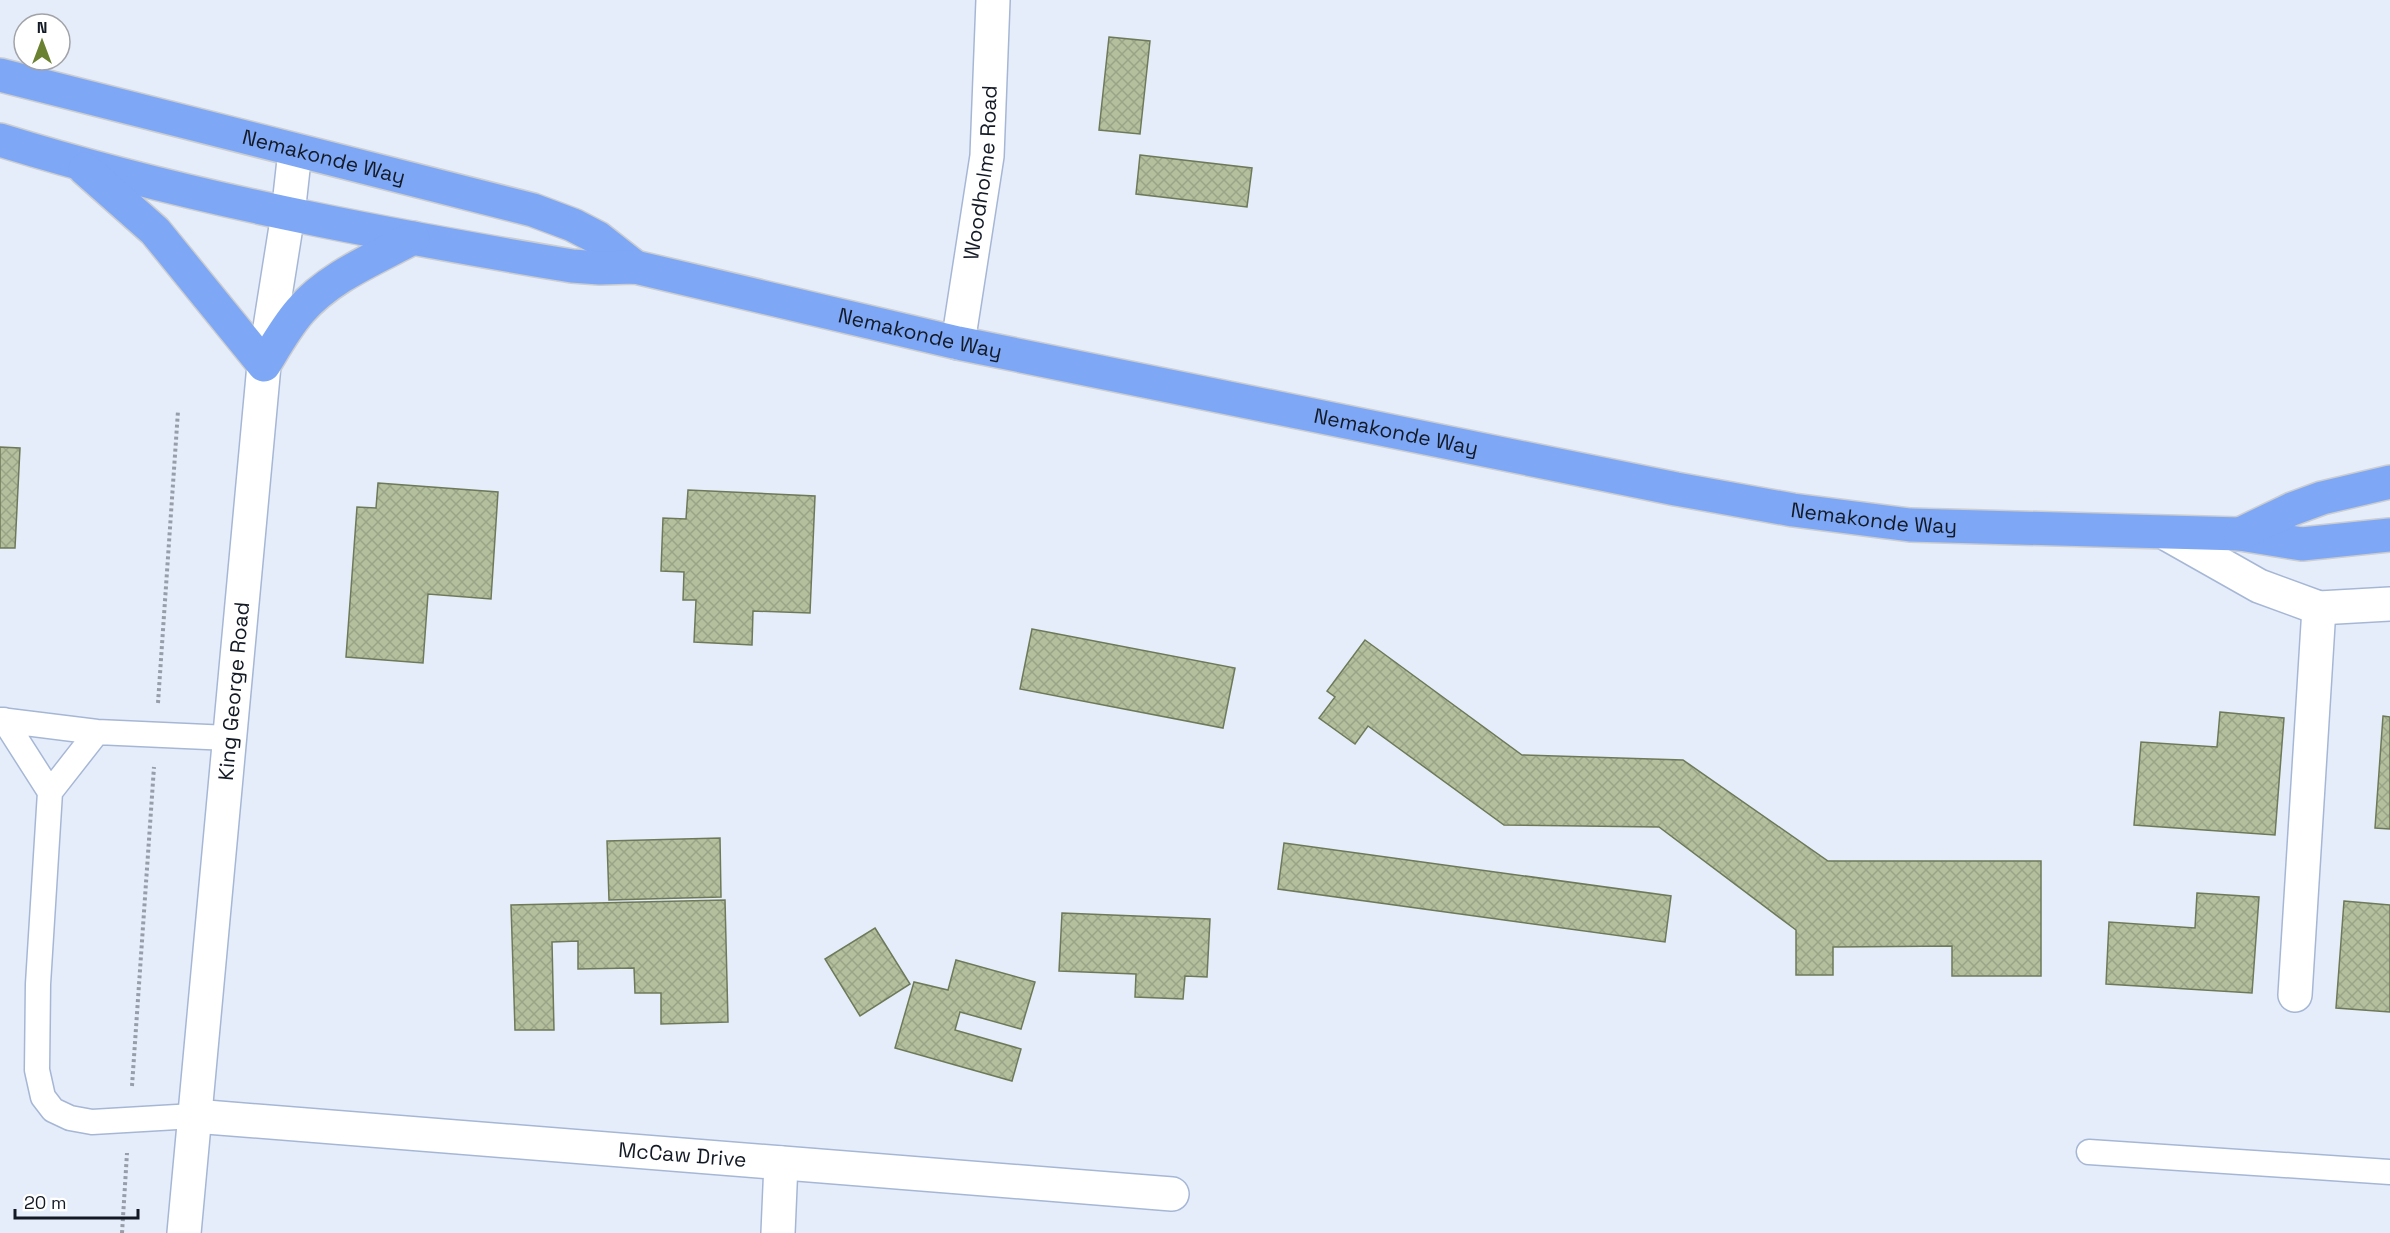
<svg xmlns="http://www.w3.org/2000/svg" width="2390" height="1233" font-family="'Space Grotesk',sans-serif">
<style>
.building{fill:url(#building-cross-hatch);stroke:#6e7959;stroke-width:1.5}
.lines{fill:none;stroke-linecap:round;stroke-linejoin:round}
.service-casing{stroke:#a6b7d6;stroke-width:27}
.minor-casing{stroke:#a6b7d6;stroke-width:36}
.secondary-casing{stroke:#a6b7d6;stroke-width:36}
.trunk-casing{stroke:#cbcdcf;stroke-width:36}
.path{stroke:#979eaa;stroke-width:4;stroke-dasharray:3 3;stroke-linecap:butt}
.service{stroke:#fff;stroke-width:24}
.minor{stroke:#fff;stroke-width:33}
.secondary{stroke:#fff;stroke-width:33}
.trunk{stroke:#7ea7f6;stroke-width:33}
.labels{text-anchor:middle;stroke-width:6;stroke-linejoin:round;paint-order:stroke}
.street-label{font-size:21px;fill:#141a25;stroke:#fff}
</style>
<defs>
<pattern id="building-cross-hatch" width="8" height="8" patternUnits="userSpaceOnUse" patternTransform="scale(1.5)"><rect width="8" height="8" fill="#b3bf9d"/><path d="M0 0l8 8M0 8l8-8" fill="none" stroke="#99a487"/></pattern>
</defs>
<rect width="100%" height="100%" fill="#e5edfa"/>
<path class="building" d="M1109 37 1150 41 1140 134 1099 130Z
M1140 155 1252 168 1247 207 1136 194Z
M0 447 20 448 15 548H0Z
M378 483 498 492 491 599 428 594 423 663 346 657 357 507 376 508Z
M688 490 815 496 810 613 753 611 752 645 694 642 696 600H683L684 572 661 571 663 518 686 519Z
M1032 629 1235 668 1223 728 1020 689Z
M1365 640 1522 755 1683 760 1828 861H2041V976H1952V946L1833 947V975H1796V930L1659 827 1504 825 1368 726 1355 744 1319 718 1335 697 1327 691Z
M2220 712 2284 718 2275 835 2134 825 2141 742 2217 747Z
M2383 716 2390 717V829L2375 828Z
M720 838 721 897 609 900 607 841Z
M1284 843 1671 896 1665 942 1278 889Z
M2197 893 2259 897 2252 993 2106 984 2109 922 2195 928Z
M725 900 728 1022 661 1024V993H635L634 968 578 969V941L552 942 554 1030H515L511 905Z
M2344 901 2390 905V1012L2336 1008Z
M1062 913 1210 919 1207 977 1185 976 1183 999 1135 997 1136 974 1059 971Z
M875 928 910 984 860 1016 825 959Z
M956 960 1035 982 1021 1029 960 1012 955 1030 1021 1049 1012 1081 895 1048 914 982 948 990Z"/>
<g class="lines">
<defs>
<path id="service" d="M0 720 97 732 229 738
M4 720 50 792
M97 732 50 792 38 984 37 1070 43 1097 53 1110 70 1118 92 1122 194 1116
M2089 1152 2390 1172"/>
<g id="minor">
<path id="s1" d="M958 343 987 156 993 0"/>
<path d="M2167 534 2259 586 2319 608 2390 604"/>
<path d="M2295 995 2319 608"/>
<path id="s2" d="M194 1116 1172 1194"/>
<path d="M778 1233 781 1163"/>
</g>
<g id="secondary">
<path id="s3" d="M184 1233 264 365 288 214 295 151"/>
</g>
<g id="trunk">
<path id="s4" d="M0 75 533 210 573 225 598 238 635 267"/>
<path id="s5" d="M0 140C187 198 380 234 572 266L600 268 635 267 958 343 1676 489 1793 510 1910 525 2240 534 2302 544 2390 535"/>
<path d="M85 169 155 231 264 365C275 347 286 327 300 311 329 277 374 259 413 238"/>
<path d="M2240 534 2292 509 2322 498 2390 482"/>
</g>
</defs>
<use href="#service" class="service-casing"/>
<use href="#minor" class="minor-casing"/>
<use href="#secondary" class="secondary-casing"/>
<use href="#trunk" class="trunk-casing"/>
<path class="path" d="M158 703 178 411
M132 1086 154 767
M122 1233 127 1153"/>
<use href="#service" class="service"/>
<use href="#minor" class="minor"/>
<use href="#secondary" class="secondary"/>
<use href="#trunk" class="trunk"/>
</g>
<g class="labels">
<g class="street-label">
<text dy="7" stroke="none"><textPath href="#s4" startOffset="334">Nemakonde Way</textPath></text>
<text dy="7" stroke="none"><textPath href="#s1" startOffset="172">Woodholme Road</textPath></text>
<text dy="7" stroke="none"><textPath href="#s5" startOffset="942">Nemakonde Way</textPath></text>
<text dy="7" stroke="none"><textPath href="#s5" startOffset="1428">Nemakonde Way</textPath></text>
<text dy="7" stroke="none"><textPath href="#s5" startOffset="1914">Nemakonde Way</textPath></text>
<text dy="7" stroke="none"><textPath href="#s3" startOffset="544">King George Road</textPath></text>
<text dy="7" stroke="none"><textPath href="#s2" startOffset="490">McCaw Drive</textPath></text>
</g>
</g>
<g transform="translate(42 42)"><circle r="28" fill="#ffffff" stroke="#a1a3a8" stroke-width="1.5"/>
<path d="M0-4.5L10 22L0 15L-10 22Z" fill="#6a8132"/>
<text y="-9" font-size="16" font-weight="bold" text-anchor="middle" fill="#141a25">N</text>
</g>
<path d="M15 1209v9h123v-9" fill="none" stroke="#141a25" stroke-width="3"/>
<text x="24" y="1209" font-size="18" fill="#141a25" stroke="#ffffff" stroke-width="4.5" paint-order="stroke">20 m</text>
</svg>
